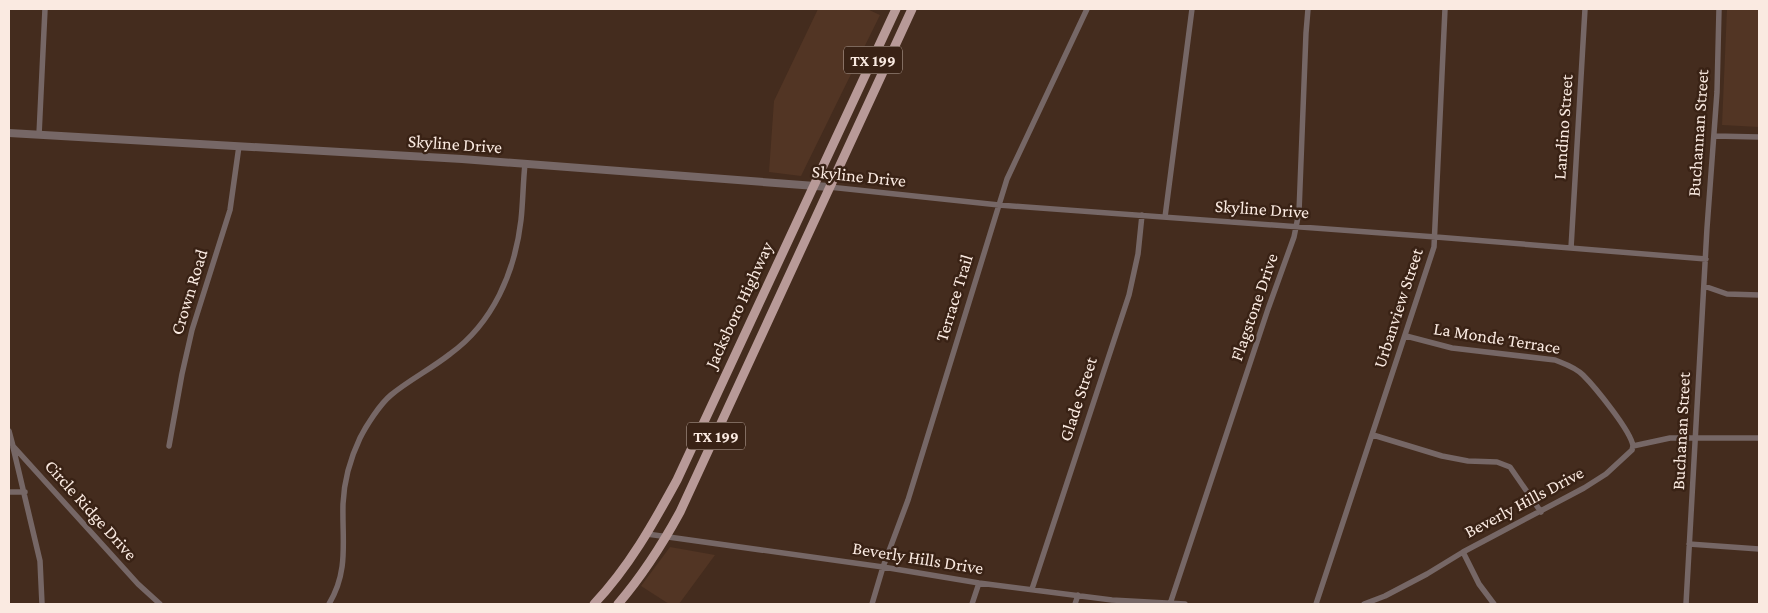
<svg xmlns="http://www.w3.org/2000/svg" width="1768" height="613" font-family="'Crimson Pro',serif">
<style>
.built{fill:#523524}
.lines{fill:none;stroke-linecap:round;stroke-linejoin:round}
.minor{stroke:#766766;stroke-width:5.5}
.tertiary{stroke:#766766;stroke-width:8}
.primary{stroke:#b89a98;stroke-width:9}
.labels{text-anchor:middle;stroke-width:5;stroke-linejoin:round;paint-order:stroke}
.shield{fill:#392215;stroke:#c0aea4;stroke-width:1}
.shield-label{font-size:16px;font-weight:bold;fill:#faeae1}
.street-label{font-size:18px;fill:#faeae1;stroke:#392215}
</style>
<rect width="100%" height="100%" fill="#442c1e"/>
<path class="built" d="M818 9H867L880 15 801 176 769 172 774 101Z
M1727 9H1759V127L1722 125Z
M670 547 715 555 679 604H669L641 586Z"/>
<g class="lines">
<path class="minor" d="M39 135 45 9
M1714 136 1759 137
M829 187 999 205 1436 237 1706 259
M1165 217 1192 9
M1571 248 1585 9
M1704 286 1727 294 1759 295
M1406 336 1452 348 1555 360C1565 364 1575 367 1583 375 1595 387 1631 431 1633 446
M9 431 13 446 138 584 160 604
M1373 435 1442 456 1468 461 1497 462 1510 467 1541 512
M169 446 182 374 192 330 230 210 239 146
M1633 446 1670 438H1759
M13 447 40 561 42 604
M9 492H25
M647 534 883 567 979 583 1112 600 1185 604
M1689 544 1759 549
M1463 552 1479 584 1494 604
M1032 589 1129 295 1138 254 1142 215
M329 604C349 571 342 541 343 504 344 481 350 459 360 438 366 426 380 404 391 395 409 380 431 369 450 354 493 323 515 272 521 220 523 202 523 182 525 164
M872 604 883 567 908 500 1007 179 1087 9
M972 604 979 583
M1075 604 1078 595
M1170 604 1268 309 1294 237 1299 212 1306 33 1308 9
M1316 604 1434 247 1445 9
M1364 604 1385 596 1427 574 1463 552 1584 488 1606 474 1632 450 1633 446
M1686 604 1707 228 1717 92 1719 9"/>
<path class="tertiary" d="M9 133 462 159 829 187"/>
<path class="primary" d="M594 604C629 567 653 524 677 480L896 9
M618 604C642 576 662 545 680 512L912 9"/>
</g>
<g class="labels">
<g class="shield">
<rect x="844" y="46.5" width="58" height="27" rx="4"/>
<rect x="687" y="422.5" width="58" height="27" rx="4"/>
</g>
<g class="shield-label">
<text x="873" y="66">TX 199</text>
<text x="716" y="442">TX 199</text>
</g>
<g class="street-label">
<text transform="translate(1563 127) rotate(-86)" y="6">Landino Street</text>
<text transform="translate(1698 133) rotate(-86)" y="6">Buchannan Street</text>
<text transform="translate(455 144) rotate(4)" y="6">Skyline Drive</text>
<text transform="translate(859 176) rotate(6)" y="6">Skyline Drive</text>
<text transform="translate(1262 209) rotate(4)" y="6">Skyline Drive</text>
<text transform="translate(189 292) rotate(-73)" y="6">Crown Road</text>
<text transform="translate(954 298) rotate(-73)" y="6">Terrace Trail</text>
<text transform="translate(739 305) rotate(-65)" y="6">Jacksboro Highway</text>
<text transform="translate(1254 307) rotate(-71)" y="6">Flagstone Drive</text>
<text transform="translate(1398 308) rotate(-72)" y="6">Urbanview Street</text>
<text transform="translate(1497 338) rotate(9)" y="6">La Monde Terrace</text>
<text transform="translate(1078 399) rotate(-72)" y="6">Glade Street</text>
<text transform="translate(1681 431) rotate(-87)" y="6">Buchanan Street</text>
<text transform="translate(1524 502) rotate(-28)" y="6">Beverly Hills Drive</text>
<text transform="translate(91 510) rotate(48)" y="6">Circle Ridge Drive</text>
<text transform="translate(918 558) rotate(9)" y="6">Beverly Hills Drive</text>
</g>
</g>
<rect width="1768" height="613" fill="none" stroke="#faeae1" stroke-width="20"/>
</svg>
